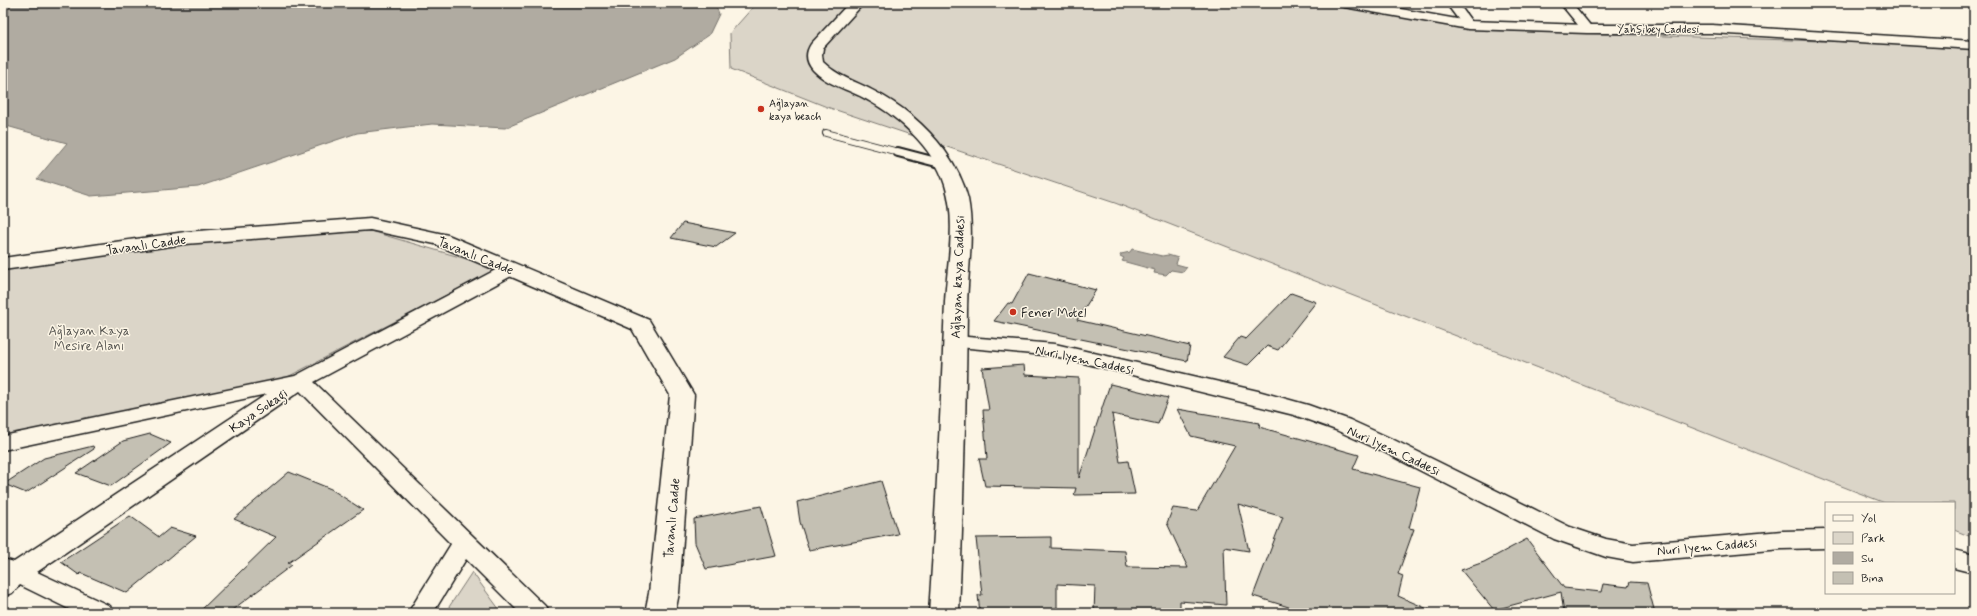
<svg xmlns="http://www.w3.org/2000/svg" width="1977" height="616" font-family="Mynerve,sans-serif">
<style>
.green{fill:#dbd5c8;stroke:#7c7872}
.water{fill:#b0aba1;stroke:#75726c}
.building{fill:#c4c0b3;stroke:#1c1c1c}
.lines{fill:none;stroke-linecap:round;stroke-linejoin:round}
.service-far1-casing{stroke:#1c1c1c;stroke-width:8}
.service-casing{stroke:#1c1c1c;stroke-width:12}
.minor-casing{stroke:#1c1c1c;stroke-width:3}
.tertiary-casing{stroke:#1c1c1c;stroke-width:3}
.service-far1{stroke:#fcf5e5;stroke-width:6}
.service{stroke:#fcf5e5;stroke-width:8}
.minor{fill:#fcf5e5;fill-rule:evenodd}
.tertiary{fill:#fcf5e5;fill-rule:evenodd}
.poi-dot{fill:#c8321e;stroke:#fcf5e5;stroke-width:1.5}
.labels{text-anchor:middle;stroke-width:3;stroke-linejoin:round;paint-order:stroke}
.far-street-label{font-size:11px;fill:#1c1c1c;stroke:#fcf5e5}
.far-poi-label{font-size:11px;fill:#1c1c1c;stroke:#fcf5e5;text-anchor:start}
.street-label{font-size:13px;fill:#1c1c1c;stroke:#fcf5e5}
.poi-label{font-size:13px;fill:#1c1c1c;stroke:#fcf5e5;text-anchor:start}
.park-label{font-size:13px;fill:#555450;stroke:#fcf5e5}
</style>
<rect width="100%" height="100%" fill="#fcf5e5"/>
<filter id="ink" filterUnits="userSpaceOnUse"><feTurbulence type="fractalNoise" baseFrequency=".025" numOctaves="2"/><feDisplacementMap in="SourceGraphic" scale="8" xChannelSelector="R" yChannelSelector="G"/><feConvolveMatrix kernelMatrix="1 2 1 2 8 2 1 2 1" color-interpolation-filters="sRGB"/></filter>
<g filter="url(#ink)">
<path class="green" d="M762 3H1329L1512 31 1974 46V538L1954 530V503H1885L1115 203 827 107 731 69 730 33 754 6Z
M370 231 494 267 491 272 272 385 235 388 3 437V268L192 242Z
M472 572 502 613H445Z"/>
<path class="water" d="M3 3H715L719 14 709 35 675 58 505 128 432 124 357 133 198 187 91 196 37 179 67 143 3 125Z
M1132 249 1162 256 1168 255 1178 258 1176 264 1187 267 1183 272 1171 270 1166 275 1154 273 1155 270 1122 261 1124 258 1120 256 1121 254 1130 252Z"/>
<path class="building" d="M683 223 735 233 716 247 671 238Z
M1029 273 1096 290 1077 320 1190 346 1187 361 994 321 1008 303 1012 304Z
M1291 293 1316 302 1278 350 1267 346 1248 365 1223 357 1240 337 1246 339Z
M1024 365 1025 375 1079 378V478L1110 384 1168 398 1158 424 1112 414 1120 462 1128 461 1135 494 1074 495 1076 488 985 486 979 459H987L983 410H989L982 368Z
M1177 409 1260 423 1259 427 1359 455 1353 469 1420 487 1409 528 1414 529 1398 574 1403 576 1398 596 1437 613H1308L1253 596 1283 517 1238 504 1249 551 1224 547 1226 605 1180 601V613H1094L1095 586 1057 584V613H980L978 595H982L976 538 1051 537V548L1125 551 1127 567 1188 568 1167 523 1173 508 1197 511 1235 446 1191 436Z
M150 434 171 443 111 486 76 473 123 441Z
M93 446 94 449 26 493 4 484 44 458Z
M289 472 331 489 363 510 288 563 292 565 228 613H198L276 537 234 519Z
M881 481 898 534 809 550 800 522 797 502Z
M761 506 776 556 706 569 695 543 694 519Z
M130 516 159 537 170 528 196 536 127 593 81 573 79 575 61 562Z
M1527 539 1564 588 1601 592 1603 584 1628 587 1630 582 1647 583 1655 613H1564L1561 592 1494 610 1461 570 1484 562Z"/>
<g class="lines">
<defs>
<path id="service-far1" d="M826 133 902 153"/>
<path id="service" d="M898 152 944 164"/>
<path id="minor" d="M1446 3H1458L1474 25 1472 27H1464Z
M1560 3H1572L1593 29 1591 31H1583Z
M511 264 517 265 520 269 517 273 314 382 545 606 548 613H520L466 559 433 613H408L451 544 300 391 37 572 110 606 113 613H77L20 585 12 593 3 596V559L14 562 267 394 3 450V436L295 376 505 265Z
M955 336 1055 344 1258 391 1308 405 1350 420 1394 440 1570 527 1606 539 1633 544 1782 531 1826 530V548L1782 549 1633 562 1606 557 1554 539 1380 450 1336 430 1294 415 1055 356 948 346 946 342 948 338Z
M1954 550 1974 555V573L1954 568Z"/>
<path id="tertiary" d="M849 3H864L823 48 822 55 823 62C837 76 855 81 872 90 900 104 926 125 945 151 955 165 964 182 968 199 975 235 967 274 967 311 966 411 963 512 959 613H929C936 510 941 406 945 302 947 263 957 223 945 185 933 146 896 114 860 96 844 88 826 84 813 70 806 62 805 53 811 44Z
M1337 3H1367L1468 21 1587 25H1712L1974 41V49L1712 33H1587L1468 29 1344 7 1339 6Z
M370 218 448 235 649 320 694 395 679 593 675 613H645L649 593 670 395 632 329 435 244 370 230 185 244 3 270V258L185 232Z"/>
</defs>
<use href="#service-far1" class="service-far1-casing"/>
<use href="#service" class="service-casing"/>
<use href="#minor" class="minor-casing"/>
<use href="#tertiary" class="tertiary-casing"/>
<use href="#service-far1" class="service-far1"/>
<use href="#service" class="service"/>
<use href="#minor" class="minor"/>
<use href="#tertiary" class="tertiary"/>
</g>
</g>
<g class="poi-dot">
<circle cx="761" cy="109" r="4"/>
<circle cx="1013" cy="312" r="4"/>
</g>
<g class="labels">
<g class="far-street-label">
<text x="1658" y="33">Yahşibey Caddesi</text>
</g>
<g class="far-poi-label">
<text x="769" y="107">Ağlayan<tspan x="769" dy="13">kaya beach</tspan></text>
</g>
<g class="street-label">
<text transform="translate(146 244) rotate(-8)" y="5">Tavanlı Cadde</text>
<text transform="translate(476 255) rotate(22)" y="5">Tavanlı Cadde</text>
<text transform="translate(957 277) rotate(-88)" y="5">Ağlayan kaya Caddesi</text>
<text transform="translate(1085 359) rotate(12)" y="5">Nuri Iyem Caddesi</text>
<text transform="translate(258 410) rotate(-34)" y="5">Kaya Sokagi</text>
<text transform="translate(1394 450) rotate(25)" y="5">Nuri Iyem Caddesi</text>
<text transform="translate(671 518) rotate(-85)" y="5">Tavanlı Cadde</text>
<text transform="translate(1707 546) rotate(-5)" y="5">Nuri Iyem Caddesi</text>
</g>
<g class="poi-label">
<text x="1021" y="317">Fener Motel</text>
</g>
<g class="park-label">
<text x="89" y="335">Ağlayan Kaya<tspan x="89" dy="15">Mesire Alanı</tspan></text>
</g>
</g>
<rect width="1977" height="616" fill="none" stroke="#fcf5e5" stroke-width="16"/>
<rect x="8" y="8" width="1961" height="600" fill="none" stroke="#1c1c1c" stroke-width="1.5" filter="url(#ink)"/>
<rect x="1825" y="502" width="130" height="92" fill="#fcf5e5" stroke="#a29e95"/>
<rect x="1833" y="515" width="20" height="6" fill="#fcf5e5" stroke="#a29e95"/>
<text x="1861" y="522" font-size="12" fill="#1c1c1c">Yol</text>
<rect x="1833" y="532" width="20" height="12" fill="#dbd5c8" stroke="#a29e95"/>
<text x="1861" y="542" font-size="12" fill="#1c1c1c">Park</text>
<rect x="1833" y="552" width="20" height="12" fill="#b0aba1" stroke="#a29e95"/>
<text x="1861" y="562" font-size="12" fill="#1c1c1c">Su</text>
<rect x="1833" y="572" width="20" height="12" fill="#c4c0b3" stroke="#a29e95"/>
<text x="1861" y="582" font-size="12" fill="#1c1c1c">Bina</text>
</svg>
